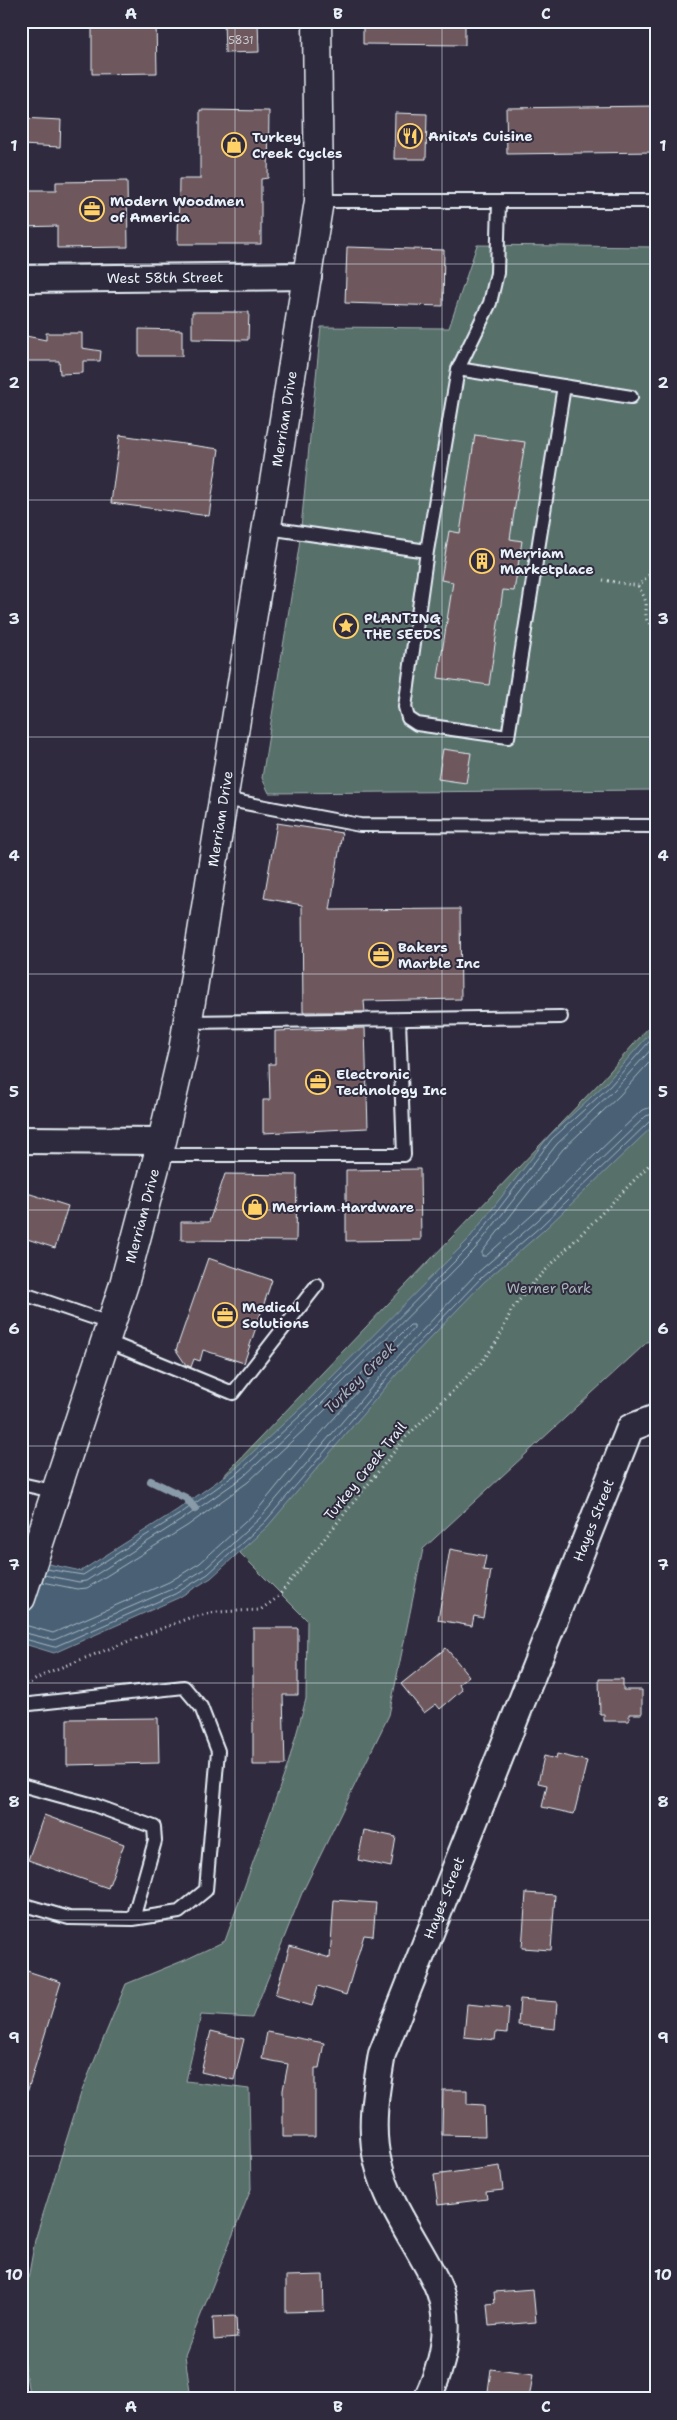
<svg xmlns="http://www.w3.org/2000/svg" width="677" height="2420" font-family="'Shantell Sans',sans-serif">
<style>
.green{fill:#596f6a;stroke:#a0b0b1}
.water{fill:#496174;stroke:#899ba9}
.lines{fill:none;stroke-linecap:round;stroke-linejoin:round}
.shore{stroke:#a8b7c3;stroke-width:1}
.stream{stroke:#899ba9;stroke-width:8}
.building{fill:#6e595d;stroke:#e8f1f8}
.service-casing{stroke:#e8f1f8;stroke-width:16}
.minor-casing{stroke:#e8f1f8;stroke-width:30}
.secondary-casing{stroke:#e8f1f8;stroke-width:31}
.path{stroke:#e8f1f8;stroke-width:3;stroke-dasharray:1 4;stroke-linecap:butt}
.service{stroke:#2f2a3d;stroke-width:12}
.minor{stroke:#2f2a3d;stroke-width:26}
.secondary{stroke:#2f2a3d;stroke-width:28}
.grid{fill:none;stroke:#e8f1f8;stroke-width:1;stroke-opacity:0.55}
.labels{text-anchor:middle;stroke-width:4;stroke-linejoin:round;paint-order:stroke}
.number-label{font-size:11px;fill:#cacbd1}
.poi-label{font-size:14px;font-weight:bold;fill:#e8f1f8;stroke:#2f2a3d;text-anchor:start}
.street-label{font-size:14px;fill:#e8f1f8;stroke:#2f2a3d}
.park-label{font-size:14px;fill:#a8b6b8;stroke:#2f2a3d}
.water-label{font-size:15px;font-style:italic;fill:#a8b7c3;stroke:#2f2a3d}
.neatline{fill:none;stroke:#e8f1f8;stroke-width:2}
.grid-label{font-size:16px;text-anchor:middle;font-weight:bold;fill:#e8f1f8}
</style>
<rect width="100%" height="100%" fill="#2f2a3d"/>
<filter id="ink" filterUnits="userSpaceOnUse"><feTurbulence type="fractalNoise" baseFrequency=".02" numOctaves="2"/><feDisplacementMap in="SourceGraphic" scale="10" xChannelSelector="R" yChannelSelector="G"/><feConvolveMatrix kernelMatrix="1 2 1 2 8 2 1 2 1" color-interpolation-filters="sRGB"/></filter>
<g filter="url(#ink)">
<path class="green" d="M477 245 656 247V790L269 793 262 778 299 547 321 327 449 328Z
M656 1019V1334L423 1549 389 1715 302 1893 252 2018 201 2015 186 2081 249 2089 251 2189 185 2355 191 2399H30L21 2348V2318L35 2240 81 2093 126 1984 185 1960 225 1941 288 1764 306 1699 307 1620 194 1507 603 1079Z"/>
<path class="water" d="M656 1027V1123L544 1230 484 1282 408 1361 268 1526 211 1578 178 1598 54 1653 21 1643V1558L81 1571 177 1510 236 1468 310 1399 467 1241 549 1136 606 1083Z"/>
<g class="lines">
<path class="shore" d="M656 1055 619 1096 563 1149 482 1252V1256H486L531 1216 642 1110 656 1106
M46 1569 83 1575 180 1514 239 1472 314 1403 471 1245 552 1139 610 1086 656 1034
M44 1575 79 1582 86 1581 183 1519 243 1477 318 1407 475 1249 557 1144 614 1090 656 1044
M21 1624 53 1633 169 1582 200 1563 255 1513 312 1443 414 1328V1325H410L323 1412 248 1482 187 1526 87 1588 77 1589 42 1582
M21 1632 54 1640 172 1589 205 1569 260 1518 400 1354 476 1274 537 1221 646 1116 656 1113
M21 1638 54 1647 175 1594 208 1574 265 1522 404 1358 481 1278 541 1226 650 1121 656 1119"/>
<path class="stream" d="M151 1481 186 1498 195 1509"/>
</g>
<path class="building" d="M92 21H156L157 73 92 74Z
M224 21H258L259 52 225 53Z
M363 21H465V45L363 44Z
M656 106V152L507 154 506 108Z
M200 110 269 111 268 178 261 179V244H178L179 179H200Z
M395 113 427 114 426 159H394Z
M21 118 61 120 60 147 21 145Z
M127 181 128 247 57 248V226L21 227V191H56V182Z
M347 247 444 250 443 306 345 303Z
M192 312H249L248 340 192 339Z
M139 329 182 330V356H139Z
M46 333H82V348L101 351 100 361H83V373L60 374 59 361H21V335L46 340Z
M120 435 219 449 209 516 111 503Z
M475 435 525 442 510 539 522 541 514 591 503 590 489 685 438 678 453 582 441 580 449 531 460 533Z
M443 749 471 753 466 783 438 779Z
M277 823 342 833 330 910 460 909 461 999 364 1001 365 1012H303L302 905 264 898Z
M365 1028 368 1128 263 1133V1100H270L269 1064H275V1031Z
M420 1169 421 1240 346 1241V1170Z
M225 1174 297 1175 296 1241 181 1240V1222H209Z
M21 1191 68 1206 55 1248 21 1237Z
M208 1258 272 1280 244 1363 203 1350 200 1361 194 1359 191 1367 186 1365 176 1350Z
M450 1549 486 1556 483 1570 491 1571 483 1618 474 1616 472 1626 438 1620Z
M253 1628H298V1695H283L285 1765H253Z
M446 1648 469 1676 459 1684 462 1690 440 1709 436 1704 424 1713 401 1684Z
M599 1679H623V1690H642V1714H629V1721H604V1714H600Z
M158 1718 159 1763 67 1765V1719Z
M557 1754 587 1761 574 1814 542 1807 547 1785 538 1783 544 1756 556 1759Z
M44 1815 124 1844 108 1888 28 1860Z
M364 1830 396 1837 391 1867 358 1860Z
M526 1893 555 1895 551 1950 522 1948Z
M334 1900 376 1903 373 1936 364 1935 346 1995 318 1986 312 2006 275 1995 290 1946 330 1958Z
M21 1969 61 1982 26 2096 21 2095Z
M520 1999 557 2002 555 2029 518 2025Z
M467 2004 509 2008 507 2033 496 2032 495 2040 464 2037Z
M211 2031 244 2039 234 2080 201 2072Z
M267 2032 324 2043 319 2068H315V2137H283V2090L288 2064 262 2059Z
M443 2090H467V2104L484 2105 485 2136 442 2135Z
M500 2166 503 2190 486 2192 487 2199 438 2205 434 2175Z
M323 2275 324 2311 286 2312V2276Z
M533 2289 536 2322 489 2326 487 2304 495 2303 494 2292Z
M236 2316 237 2338 214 2340 213 2317Z
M491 2369 533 2375 529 2399H487Z"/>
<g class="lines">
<defs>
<path id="service" d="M319 201H656
M458 369 631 397
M268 528 427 551 405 707 408 718 417 724 508 737 564 386
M427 551 458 369 490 303 497 273 499 202
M224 799 360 825 656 826
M187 1022 561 1017
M158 1155H404L399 1020
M21 1293 112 1324
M106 1341 233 1393 317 1285
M21 1484 57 1492
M21 1705 184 1687 201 1707 218 1751 206 1890 179 1912 133 1919 69 1918 21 1904
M21 1785 94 1805 154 1827 155 1841 133 1919"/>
<g id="minor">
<path id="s1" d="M21 279 308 276"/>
<path d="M21 1140 162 1141"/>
<path id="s2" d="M427 2399C444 2363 454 2320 436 2282 417 2242 389 2208 378 2163 369 2128 376 2089 382 2054L630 1428 656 1418"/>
</g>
<g id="secondary">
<path id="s3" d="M21 1598 124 1284 162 1141 183 1051 319 201 317 21"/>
</g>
</defs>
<use href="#service" class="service-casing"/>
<use href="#minor" class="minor-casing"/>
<use href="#secondary" class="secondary-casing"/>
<path class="path" d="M603 580 638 586 649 575 656 554
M638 586C641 591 644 596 646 602 647 613 642 623 656 627
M21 1682 28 1684 49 1672 189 1618 216 1612 260 1610 277 1598 405 1438 481 1363 498 1340 512 1309 535 1281 656 1158"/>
<use href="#service" class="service"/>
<use href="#minor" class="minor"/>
<use href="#secondary" class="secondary"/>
</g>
</g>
<path class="grid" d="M235 21V2399M442 21V2399M21 264H656M21 500H656M21 737H656M21 974H656M21 1210H656M21 1446H656M21 1683H656M21 1920H656M21 2156H656"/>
<defs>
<symbol id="restaurant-ring" viewBox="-11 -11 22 22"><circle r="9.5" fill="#2f2a3d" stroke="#ffd166" stroke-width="1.5"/><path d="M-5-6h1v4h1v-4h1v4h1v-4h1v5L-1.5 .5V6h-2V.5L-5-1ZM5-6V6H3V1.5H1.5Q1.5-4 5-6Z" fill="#ffd166"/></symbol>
<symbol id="shop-ring" viewBox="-11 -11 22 22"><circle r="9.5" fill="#2f2a3d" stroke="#ffd166" stroke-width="1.5"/><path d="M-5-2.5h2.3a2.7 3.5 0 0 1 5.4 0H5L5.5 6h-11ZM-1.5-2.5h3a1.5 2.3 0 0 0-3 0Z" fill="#ffd166"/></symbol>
<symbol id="office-ring" viewBox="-11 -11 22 22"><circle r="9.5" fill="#2f2a3d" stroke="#ffd166" stroke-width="1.5"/><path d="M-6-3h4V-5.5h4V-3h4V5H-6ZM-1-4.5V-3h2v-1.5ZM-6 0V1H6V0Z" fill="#ffd166"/></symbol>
<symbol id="building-ring" viewBox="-11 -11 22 22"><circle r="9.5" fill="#2f2a3d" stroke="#ffd166" stroke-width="1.5"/><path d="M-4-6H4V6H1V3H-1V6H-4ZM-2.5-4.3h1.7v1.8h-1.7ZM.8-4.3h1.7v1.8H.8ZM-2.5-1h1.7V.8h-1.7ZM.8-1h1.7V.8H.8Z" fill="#ffd166"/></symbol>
<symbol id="sight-ring" viewBox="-11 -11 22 22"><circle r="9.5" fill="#2f2a3d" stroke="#ffd166" stroke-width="1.5"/><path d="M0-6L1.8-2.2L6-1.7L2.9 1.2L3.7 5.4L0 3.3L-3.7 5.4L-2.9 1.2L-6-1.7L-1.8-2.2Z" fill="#ffd166"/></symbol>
</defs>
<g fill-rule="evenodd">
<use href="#restaurant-ring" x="396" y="122" width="28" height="28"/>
<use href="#shop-ring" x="220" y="131" width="28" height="28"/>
<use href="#office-ring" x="78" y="195" width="28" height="28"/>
<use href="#building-ring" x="468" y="547" width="28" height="28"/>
<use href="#sight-ring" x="332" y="612" width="28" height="28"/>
<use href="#office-ring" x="367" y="941" width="28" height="28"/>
<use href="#office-ring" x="304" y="1068" width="28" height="28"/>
<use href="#shop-ring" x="241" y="1193" width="28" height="28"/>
<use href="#office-ring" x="211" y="1301" width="28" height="28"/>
</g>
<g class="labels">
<g class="number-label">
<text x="241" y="44">5831</text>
</g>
<g class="poi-label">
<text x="428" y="141">Anita's Cuisine</text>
<text x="252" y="142">Turkey<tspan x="252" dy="16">Creek Cycles</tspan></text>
<text x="110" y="206">Modern Woodmen<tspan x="110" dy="16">of America</tspan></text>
<text x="500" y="558">Merriam<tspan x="500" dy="16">Marketplace</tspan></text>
<text x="364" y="623">PLANTING<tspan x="364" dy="16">THE SEEDS</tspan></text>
<text x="398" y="952">Bakers<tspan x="398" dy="16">Marble Inc</tspan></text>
<text x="336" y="1079">Electronic<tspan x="336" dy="16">Technology Inc</tspan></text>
<text x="272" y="1212">Merriam Hardware</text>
<text x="242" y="1312">Medical<tspan x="242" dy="16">Solutions</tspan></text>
</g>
<g class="street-label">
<text dy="5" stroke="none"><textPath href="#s1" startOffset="144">West 58th Street</textPath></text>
<text dy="5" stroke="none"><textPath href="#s3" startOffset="1211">Merriam Drive</textPath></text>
<text dy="5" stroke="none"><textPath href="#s3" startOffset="806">Merriam Drive</textPath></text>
<text dy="5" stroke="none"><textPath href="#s3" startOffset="401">Merriam Drive</textPath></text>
<text transform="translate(365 1471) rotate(-51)" y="5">Turkey Creek Trail</text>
<text dy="5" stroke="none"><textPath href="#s2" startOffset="938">Hayes Street</textPath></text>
<text dy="5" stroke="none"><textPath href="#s2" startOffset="532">Hayes Street</textPath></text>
</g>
<g class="park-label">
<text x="549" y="1293">Werner Park</text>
</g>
<g class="water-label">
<text transform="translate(360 1378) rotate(-45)" y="5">Turkey Creek</text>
</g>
</g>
<rect width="677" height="2420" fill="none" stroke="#2f2a3d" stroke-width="55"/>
<rect x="28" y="28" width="622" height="2364" class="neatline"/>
<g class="grid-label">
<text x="131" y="19">A</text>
<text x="338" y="19">B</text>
<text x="546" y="19">C</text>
<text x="14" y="151">1</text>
<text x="663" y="151">1</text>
<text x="14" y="388">2</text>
<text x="663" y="388">2</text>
<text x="14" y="624">3</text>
<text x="663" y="624">3</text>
<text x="14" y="861">4</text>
<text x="663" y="861">4</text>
<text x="14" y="1097">5</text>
<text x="663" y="1097">5</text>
<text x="14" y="1334">6</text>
<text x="663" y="1334">6</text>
<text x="14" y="1570">7</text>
<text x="663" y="1570">7</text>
<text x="14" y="1807">8</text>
<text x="663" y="1807">8</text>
<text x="14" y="2043">9</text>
<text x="663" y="2043">9</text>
<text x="14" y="2280">10</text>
<text x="663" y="2280">10</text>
<text x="131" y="2412">A</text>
<text x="338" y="2412">B</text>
<text x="546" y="2412">C</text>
</g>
</svg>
